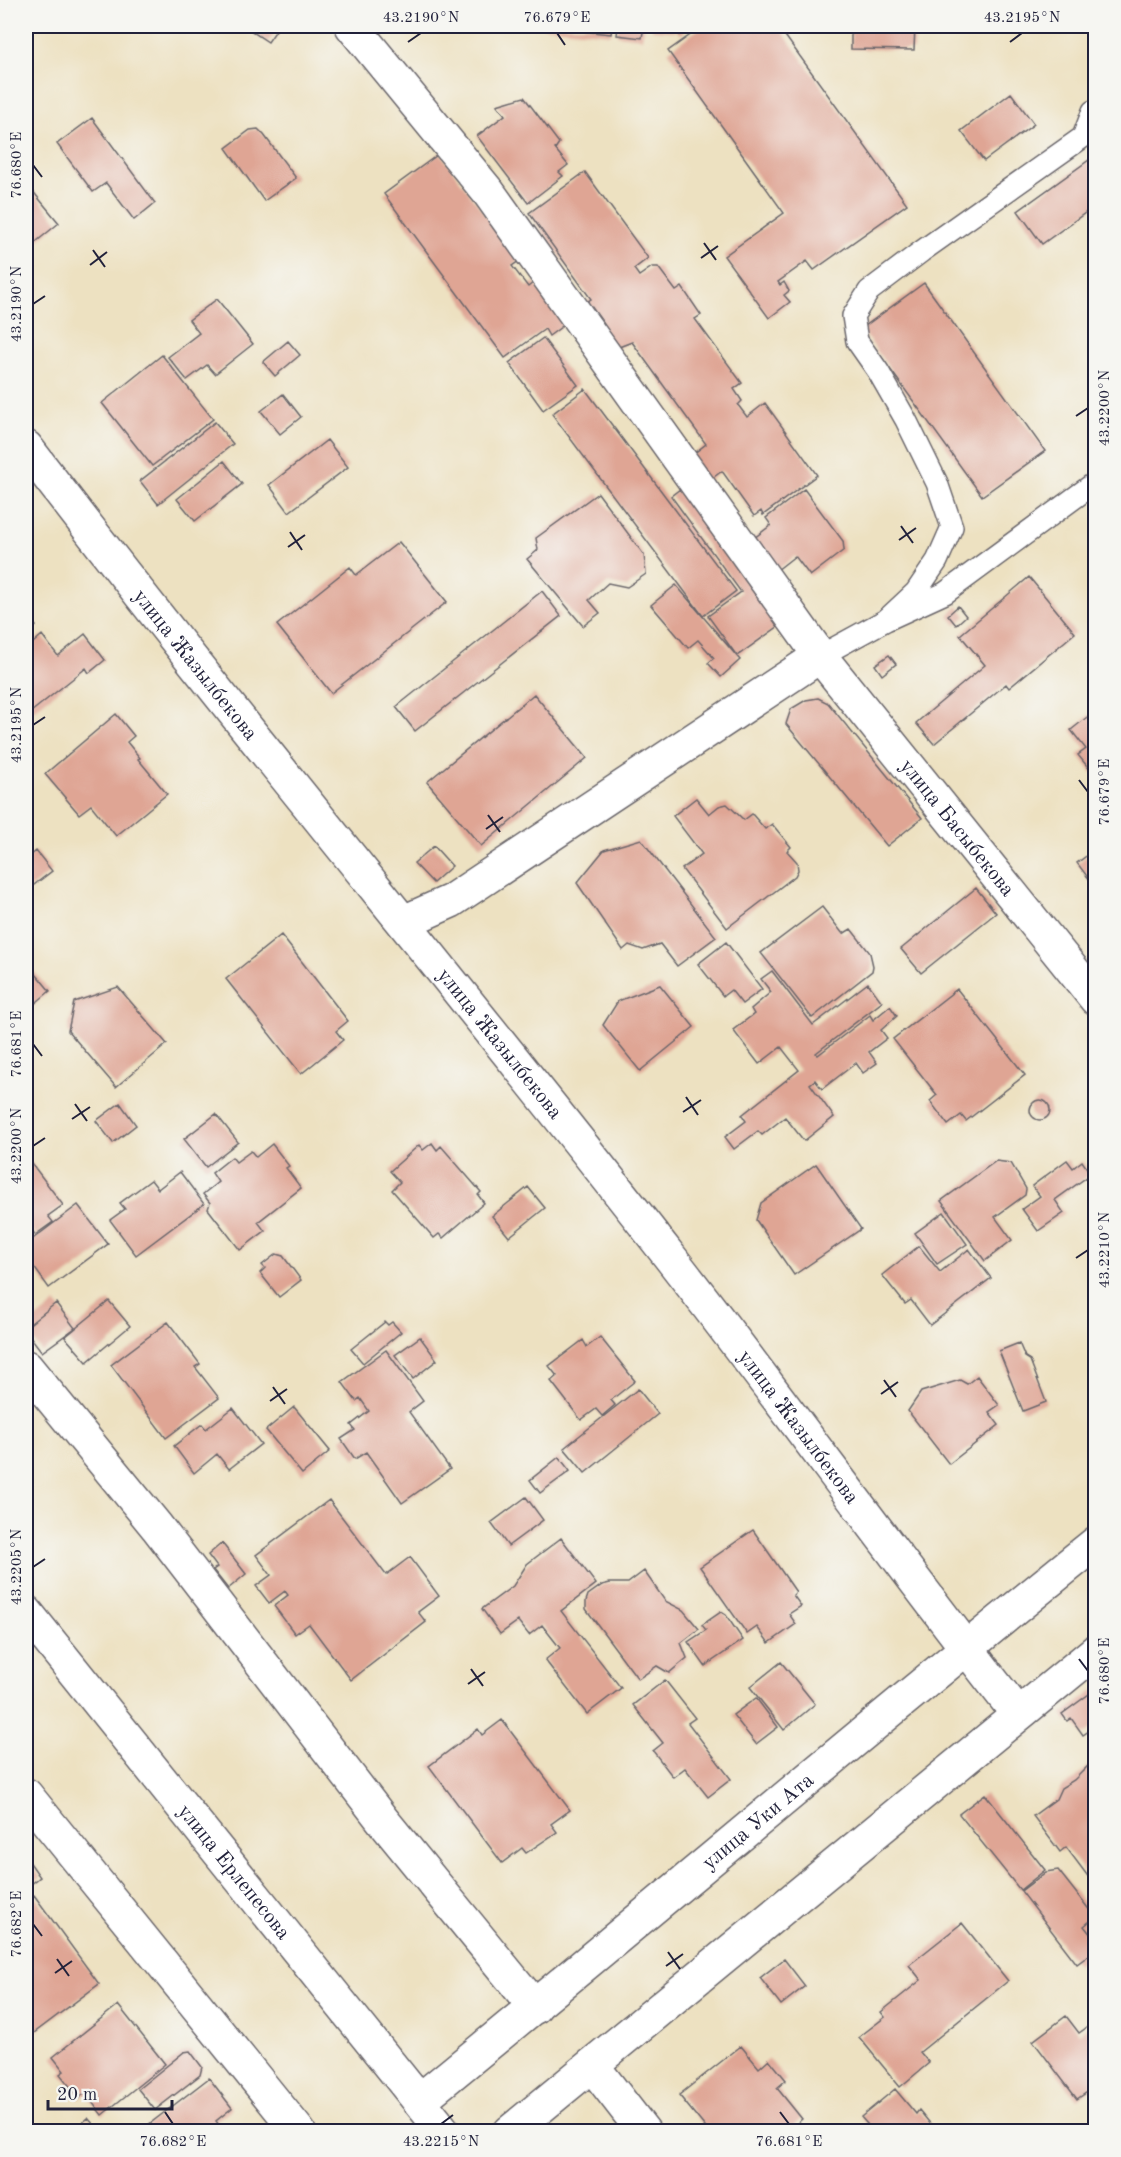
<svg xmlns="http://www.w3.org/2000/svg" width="1121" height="2157" font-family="'Old Standard TT',serif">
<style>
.building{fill:#dfa594}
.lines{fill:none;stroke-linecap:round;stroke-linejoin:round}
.lane-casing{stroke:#69656a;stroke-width:24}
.street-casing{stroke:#69656a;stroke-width:36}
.secondary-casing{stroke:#69656a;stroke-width:36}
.lane{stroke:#fff;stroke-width:21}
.street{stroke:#fff;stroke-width:33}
.secondary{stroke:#fff;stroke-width:33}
.ticks{fill:none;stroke:#22223b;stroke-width:2}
.labels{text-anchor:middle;stroke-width:5;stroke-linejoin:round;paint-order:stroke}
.street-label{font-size:21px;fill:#22223b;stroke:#f6f6f2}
.neatline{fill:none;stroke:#22223b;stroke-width:2}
.ticks-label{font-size:15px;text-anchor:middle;fill:#22223b}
</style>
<rect width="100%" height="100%" fill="#f6f6f2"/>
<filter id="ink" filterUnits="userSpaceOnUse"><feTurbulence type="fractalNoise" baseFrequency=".0167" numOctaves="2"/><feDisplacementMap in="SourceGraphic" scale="12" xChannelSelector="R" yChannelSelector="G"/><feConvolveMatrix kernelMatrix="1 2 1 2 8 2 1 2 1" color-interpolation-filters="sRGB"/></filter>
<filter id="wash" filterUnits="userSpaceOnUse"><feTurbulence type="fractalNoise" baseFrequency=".008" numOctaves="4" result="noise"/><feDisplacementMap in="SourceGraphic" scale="24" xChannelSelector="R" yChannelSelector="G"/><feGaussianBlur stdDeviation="1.35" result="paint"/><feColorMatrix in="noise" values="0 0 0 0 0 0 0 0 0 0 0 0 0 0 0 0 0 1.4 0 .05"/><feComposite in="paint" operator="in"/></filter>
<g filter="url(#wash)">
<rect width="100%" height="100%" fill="#ede1c1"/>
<g id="blocks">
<path class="building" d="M244 26H279L268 42Z
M543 26H612L611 34 543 27Z
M618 26H644L642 38 617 35Z
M653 26H691L680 35 678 31 652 30Z
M703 26H778L907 204 814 270 807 261 778 282 780 285 784 282 789 291 784 295 790 302 769 318 724 256 784 213 668 51Z
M851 26H915L914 50 851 49Z
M1011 93 1034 124 984 161 961 131Z
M524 97 559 143 555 149 568 165 559 172 563 176 528 203 477 136 505 115 497 105Z
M92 118 155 203 134 220 106 183 93 192 57 144Z
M258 129 264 135 296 178 264 201 226 148 250 130Z
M440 153 519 261 512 266 528 287 534 282 565 324 549 336 545 329 505 358 384 194Z
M1096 155V205L1042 244 1018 211Z
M585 172 648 258 634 269 639 276 652 267H658L676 291 682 287 701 315 695 319 742 383 734 389 742 401 738 405 747 417 765 403 817 475 763 515 761 511 754 516 722 471 702 486 684 461 706 444 632 342 611 350 579 307 591 299 529 213Z
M26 183 59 223 26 250Z
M924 283 1045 451 982 496 861 329Z
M217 299 253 344 215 374 207 365 187 380 168 357 199 333 189 320Z
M543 338 578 385 543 410 509 363Z
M288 341 300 355 275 376 263 362Z
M162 355 213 419 152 466 102 403Z
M585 389 736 591 703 616 552 414Z
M283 394 301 417 280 434 261 411Z
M215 422 233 444 158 504 140 481Z
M327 440 348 467 289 512 269 485Z
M224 461 242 484 195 521 177 499Z
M680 489 779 626 737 656 708 616 741 592 671 496Z
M804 489 843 541 844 550 810 576 795 556 772 574 749 542 771 525 766 518Z
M598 493 644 555 646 574 627 587 608 583 589 600 600 613 583 626 527 559 538 550 536 538Z
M399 542 447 602 331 693 277 625 350 567 356 575Z
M1029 577 1075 633 1009 688 1006 684 934 744 916 723 985 665 960 635Z
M676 585 740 660 721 677 708 663 714 658 698 640 688 648 651 605Z
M542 591 561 616 415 731 396 707Z
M958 606 966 616 956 625 948 615Z
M26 613 36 626 26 634Z
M85 634 105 660 89 673 86 668 26 716V649L42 635 58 656Z
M889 655 896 664 882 675 875 665Z
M534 694 587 758 481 846 427 782Z
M818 698 828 703 922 818 887 846 786 724 791 709 806 700Z
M1096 710V777L1078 755 1086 749 1071 730Z
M116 714 134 736 127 742 140 758 138 759 167 794 116 836 91 805 79 814 45 774Z
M696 798 709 814 719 806 727 804 744 820 752 814 765 829 772 824 791 847 787 851 797 862 798 870 795 876 727 928 682 869 702 854 673 816Z
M641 839 716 937 677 966 660 944 643 950 629 945 623 950 577 883 604 850Z
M434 846 452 866 433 883 414 863Z
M1096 849V888L1077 863Z
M36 851 52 871 26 891V853L29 857Z
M976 888 996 913 921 973 901 949Z
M822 907 843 934 851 929 870 953 873 966 872 971 812 1018 761 953Z
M281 935 348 1021 336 1031 343 1040 301 1074 226 979Z
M726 942 762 989 742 1004 731 990 723 996 698 964Z
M26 962 50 991 26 1011Z
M772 971 813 1025 868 983 882 1002 816 1053 818 1055 870 1015 873 1020 890 1006 897 1016 881 1030 887 1038 869 1052 877 1063 863 1073 856 1063 822 1089 815 1080 810 1084 834 1117 804 1141 785 1117 762 1135 758 1131 734 1149 725 1137 746 1121 742 1115 799 1070 781 1047 759 1064 733 1030 754 1014 751 1009 771 992 761 979Z
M660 985 694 1027 640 1071 603 1025 618 1001Z
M118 987 167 1044 116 1087 68 1031 74 1002Z
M957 989 1025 1075 966 1121 961 1115 948 1125 930 1101 937 1095 893 1039Z
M1030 1110a10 10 0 1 1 20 0a10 10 0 1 1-20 0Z
M120 1103 136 1125 113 1143 96 1121Z
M216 1114 238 1142 206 1167 184 1139Z
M432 1143 437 1150 441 1146 481 1192 478 1195 484 1203 443 1238 439 1234 434 1238 392 1190 400 1182 390 1171 419 1145 423 1150Z
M272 1144 289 1166 286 1168 301 1188 258 1222 265 1231 240 1250 208 1209 210 1203 203 1194 218 1182 212 1173 232 1157 236 1162 251 1151 256 1157Z
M26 1156 63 1205 48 1216 53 1222 35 1235 32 1230 26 1234Z
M1067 1160 1073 1168 1082 1161 1091 1174 1055 1200 1064 1213 1038 1231 1022 1209 1040 1196 1032 1186Z
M996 1161 1011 1163 1026 1189 1025 1195 995 1217 1012 1240 985 1261 941 1201Z
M816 1164 861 1229 794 1275 756 1220 761 1203Z
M180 1172 204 1204 136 1255 110 1220 125 1209 120 1203 151 1180 158 1189Z
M528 1187 545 1208 509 1237 492 1216Z
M78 1205 108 1244 49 1288 26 1256V1244Z
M944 1212 967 1244 937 1264 915 1233Z
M919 1246 940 1272 969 1249 991 1278 930 1325 911 1300 905 1304 882 1275Z
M276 1254 283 1256 301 1280 279 1297 260 1273 265 1268 262 1265Z
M109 1301 130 1326 87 1362 65 1337Z
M56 1303 75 1328 42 1352 26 1331V1327Z
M168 1322 200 1364 195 1367 219 1398 166 1438 111 1365Z
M385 1322 388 1325 392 1322 401 1332 363 1363 351 1349Z
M420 1337 437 1360 413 1379 395 1355Z
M600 1337 635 1381 611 1400 615 1405 602 1416 596 1409 581 1420 551 1381 557 1376 549 1366 583 1340 587 1347Z
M1019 1343 1025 1357 1030 1360 1046 1402 1023 1411 999 1351Z
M386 1350 423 1401 409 1412 450 1469 402 1503 366 1452 355 1459 341 1439 355 1430 351 1425 369 1411 360 1398 356 1401 342 1382Z
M977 1376 999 1405 989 1412 999 1425 949 1464 908 1411 921 1392 960 1380 967 1384Z
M638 1389 658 1414 585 1473 564 1448Z
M294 1407 330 1451 302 1474 266 1430Z
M233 1408 261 1444 229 1469 217 1454 194 1473 174 1446 202 1424 206 1429Z
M559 1457 570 1471 540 1493 530 1480Z
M526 1497 543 1520 508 1546 491 1523Z
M329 1500 386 1575 410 1557 439 1596 418 1612 426 1622 351 1680 309 1624 295 1634 274 1606 288 1595 285 1591 269 1603 256 1586 271 1575 256 1555Z
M753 1530 796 1592 793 1595 801 1606 789 1614 796 1624 769 1643 757 1627 747 1634 700 1567Z
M561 1538 596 1584 561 1611 621 1688 587 1714 545 1660 560 1648 542 1625 529 1635 518 1621 500 1634 482 1609 513 1586 527 1564Z
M222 1543 246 1574 228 1589 213 1570 217 1567 208 1555Z
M644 1571 665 1601 683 1610 699 1629 681 1643 687 1658 669 1673 657 1666 638 1679 586 1609V1601L588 1595 602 1585 610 1583H628Z
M721 1612 726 1615 743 1640 705 1666 688 1642 706 1630 702 1625Z
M781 1662 815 1704 784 1730 750 1687Z
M665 1680 695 1718 688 1723 731 1779 708 1797 685 1768 673 1777 653 1751 663 1743 633 1705Z
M1096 1689V1726L1083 1735 1071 1718 1067 1721 1062 1714Z
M756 1698 778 1727 756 1744 733 1715Z
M502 1720 570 1810 551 1824 557 1832 526 1853 522 1848 502 1863 429 1766 478 1729 482 1735Z
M1096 1763V1887L1066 1847 1060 1852 1033 1816 1056 1799 1061 1788 1074 1780 1089 1765Z
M985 1794 1045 1870 1020 1890 959 1814Z
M26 1857 40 1877 26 1888Z
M1058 1870 1095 1917 1084 1926 1096 1941V1950L1077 1964 1021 1891 1046 1872Z
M34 1895 99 1984 26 2039V1901Z
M962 1923 1008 1981 920 2052 929 2063 900 2087 859 2037 885 2017 881 2012 921 1980 909 1965Z
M784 1959 805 1986 781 2005 760 1978Z
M118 2005 165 2064 102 2115 85 2093 79 2098 60 2074 64 2071 53 2057Z
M1066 2016 1079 2033 1096 2021V2086L1077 2099 1033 2041Z
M741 2046 759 2068 769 2059 786 2080 777 2088 802 2119 787 2132H709L679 2095Z
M190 2051 202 2067 200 2075 155 2110 138 2089 184 2052Z
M209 2078 232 2108 216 2121 224 2132H139Z
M895 2089 916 2114 919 2110 937 2132H874L861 2117Z
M88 2118 100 2132H72Z"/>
</g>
</g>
<g filter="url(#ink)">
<use href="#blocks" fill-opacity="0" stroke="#69656a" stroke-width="1.5"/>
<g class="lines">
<defs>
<path id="lane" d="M886 620 916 592 937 561 952 527 937 483 906 420 878 371 857 341 853 316 869 291 922 251 1083 137 1093 111
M820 656 886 620 945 593 1096 482"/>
<g id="street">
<path id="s1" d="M352 26 489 193 820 656 1096 999"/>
<path id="s2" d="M26 447C235 721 458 985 670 1257 788 1408 899 1564 1018 1714"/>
<path d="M404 922 451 901 820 656"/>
<path d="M26 1367 157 1527 384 1822 535 2007"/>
<path d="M26 1795 299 2132"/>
<path d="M592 2065 644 2132"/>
<path id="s3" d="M420 2100C646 1916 868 1726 1096 1543"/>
<path d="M510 2132 1096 1651"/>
</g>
<g id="secondary">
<path id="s4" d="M26 1612 444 2132"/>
</g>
</defs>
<use href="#lane" class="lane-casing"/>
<use href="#street" class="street-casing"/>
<use href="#secondary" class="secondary-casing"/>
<use href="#lane" class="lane"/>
<use href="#street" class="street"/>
<use href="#secondary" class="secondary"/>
</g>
</g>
<path class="ticks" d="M557 33 565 45M408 42 421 33M1010 42 1022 33M33 165 42 177M704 243 716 260M93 250 105 267M701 258 718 246M90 265 107 252M33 304 45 296M1076 416 1088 408M901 526 913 543M290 532 302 550M899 540 916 528M288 547 305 535M33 725 45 717M1079 780 1088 792M488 815 500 832M486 829 503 817M33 1044 42 1056M686 1097 698 1115M75 1104 87 1121M683 1112 701 1100M72 1119 90 1107M33 1146 45 1138M1076 1258 1088 1250M884 1380 896 1397M273 1387 285 1404M881 1394 898 1382M270 1401 287 1389M33 1567 45 1559M1079 1659 1088 1671M471 1669 483 1686M468 1684 485 1672M33 1924 42 1936M668 1952 680 1969M57 1959 69 1976M666 1966 683 1954M55 1973 72 1961M165 2112 173 2124M780 2112 789 2124M441 2124 453 2115"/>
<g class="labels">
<g class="street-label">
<text dy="7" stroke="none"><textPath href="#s2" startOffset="276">улица Жазылбекова</textPath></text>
<text dy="7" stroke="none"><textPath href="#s1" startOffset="1005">улица Басыбекова</textPath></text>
<text dy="7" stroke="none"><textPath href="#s2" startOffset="762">улица Жазылбекова</textPath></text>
<text dy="7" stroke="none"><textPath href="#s2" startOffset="1248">улица Жазылбекова</textPath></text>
<text dy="7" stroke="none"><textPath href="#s3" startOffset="438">улица Уки Ата</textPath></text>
<text dy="7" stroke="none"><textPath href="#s4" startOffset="333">улица Ерлепесова</textPath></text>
</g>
</g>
<rect width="1121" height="2157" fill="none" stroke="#f6f6f2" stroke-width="66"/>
<path d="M48 2100v9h124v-9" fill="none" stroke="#22223b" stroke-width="3"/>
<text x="57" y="2100" font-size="18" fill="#22223b" stroke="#f6f6f2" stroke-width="4.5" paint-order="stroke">20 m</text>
<rect x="33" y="33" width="1055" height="2091" class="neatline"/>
<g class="ticks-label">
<text x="421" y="22">43.2190°N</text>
<text x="557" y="22">76.679°E</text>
<text x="1022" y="22">43.2195°N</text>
<text transform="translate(16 165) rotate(-90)" y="5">76.680°E</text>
<text transform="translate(16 304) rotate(-90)" y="5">43.2190°N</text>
<text transform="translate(1104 408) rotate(-90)" y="5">43.2200°N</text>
<text transform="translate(16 725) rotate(-90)" y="5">43.2195°N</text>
<text transform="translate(1104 792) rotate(-90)" y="5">76.679°E</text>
<text transform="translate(16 1044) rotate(-90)" y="5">76.681°E</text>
<text transform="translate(16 1146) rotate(-90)" y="5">43.2200°N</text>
<text transform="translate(1104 1250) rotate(-90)" y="5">43.2210°N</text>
<text transform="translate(16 1567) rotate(-90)" y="5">43.2205°N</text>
<text transform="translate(1104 1671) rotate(-90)" y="5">76.680°E</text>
<text transform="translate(16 1924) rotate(-90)" y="5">76.682°E</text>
<text x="173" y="2146">76.682°E</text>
<text x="441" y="2146">43.2215°N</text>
<text x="789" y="2146">76.681°E</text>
</g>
</svg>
